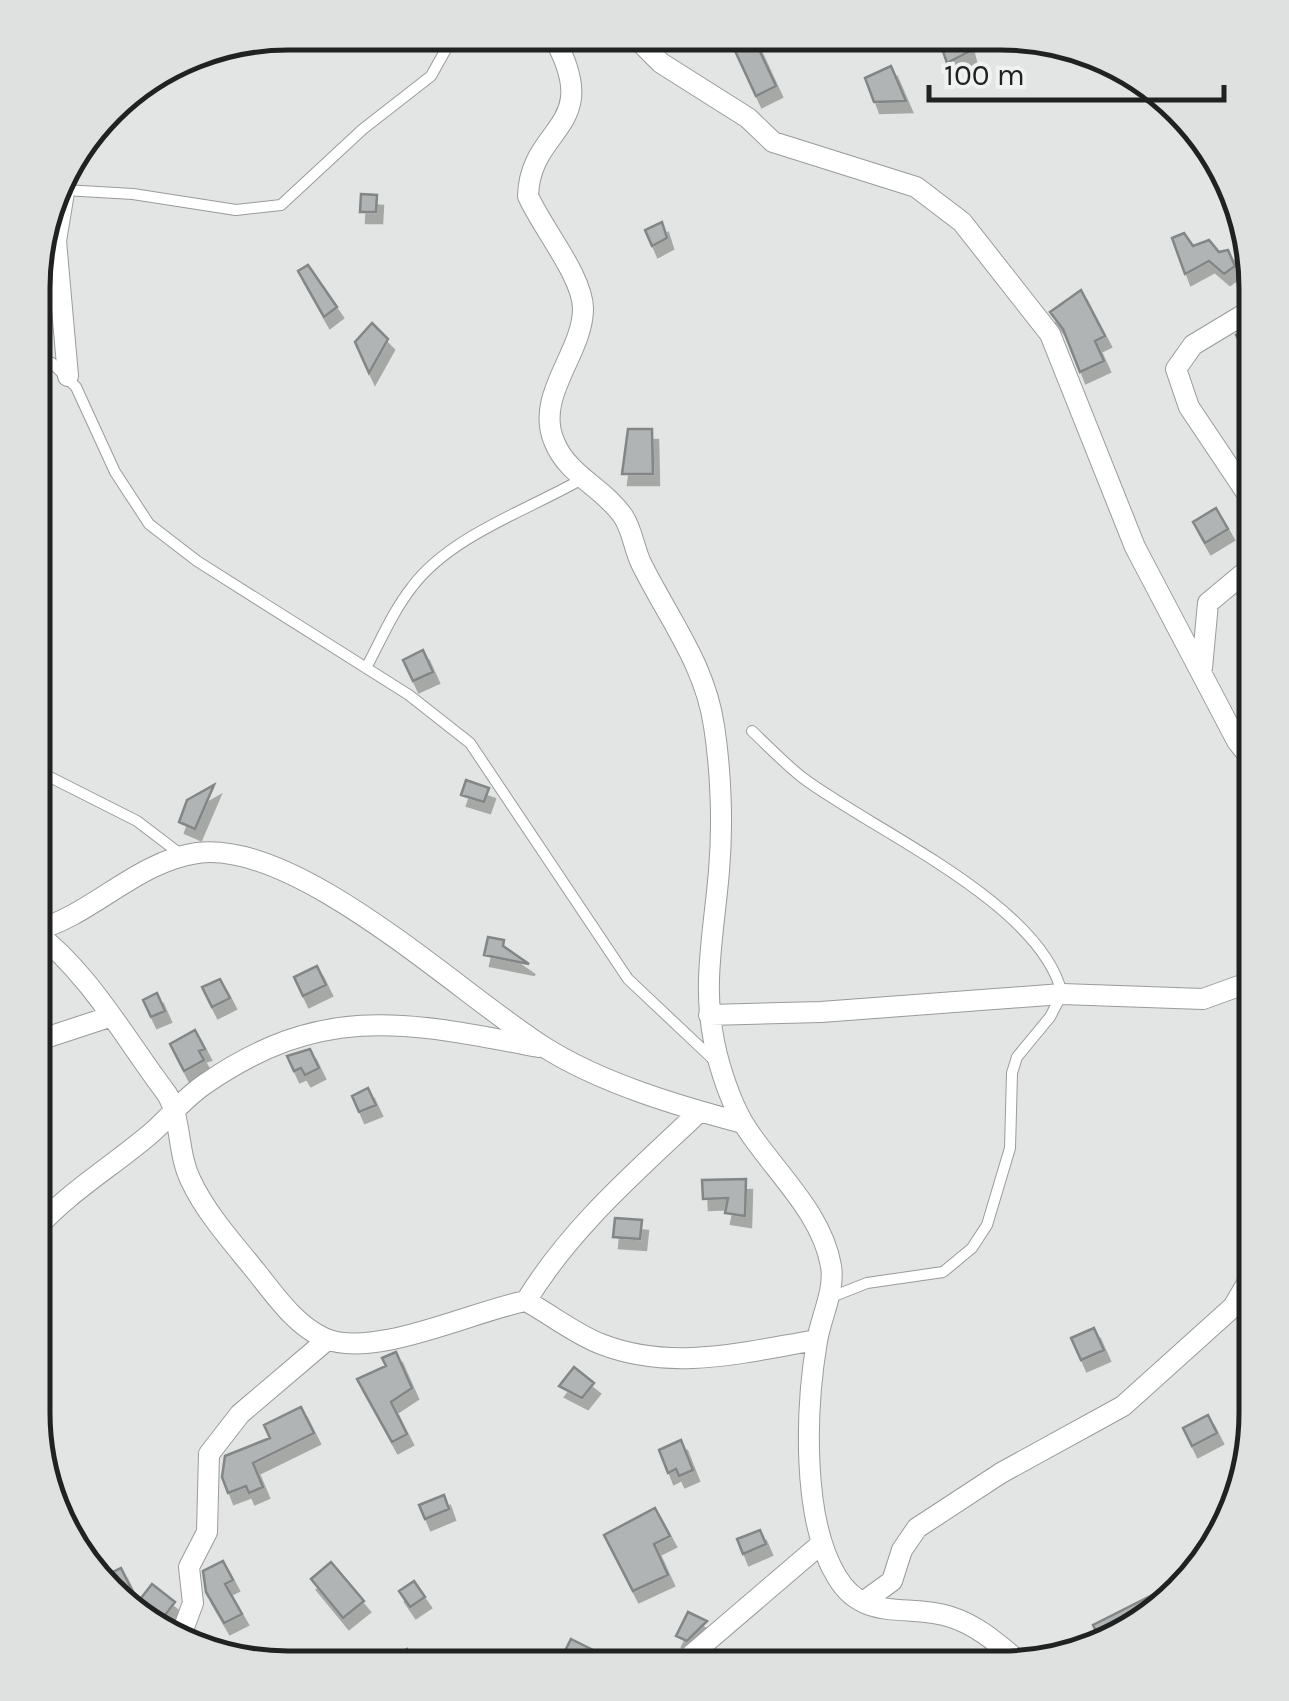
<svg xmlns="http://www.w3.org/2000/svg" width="1289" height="1701" font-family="Karla,sans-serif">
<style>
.building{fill:#b0b4b4;stroke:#828686;stroke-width:2.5;filter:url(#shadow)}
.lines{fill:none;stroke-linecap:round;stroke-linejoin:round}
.service-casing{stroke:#989c99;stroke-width:12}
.minor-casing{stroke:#989c99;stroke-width:22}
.service{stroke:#fff;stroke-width:10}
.minor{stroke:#fff;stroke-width:20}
.rim{fill:none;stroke:#202221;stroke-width:5}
</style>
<defs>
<filter id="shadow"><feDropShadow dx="6" dy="11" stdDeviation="0" flood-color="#0004"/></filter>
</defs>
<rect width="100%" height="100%" fill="#e2e5e3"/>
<path class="building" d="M739 34H752L776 86 756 96 729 38Z
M937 34 966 35 970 51 947 63Z
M891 66 906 101 874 102 865 78Z
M361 194 377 195 376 212H360Z
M662 222 667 238 652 246 645 230Z
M1184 233 1193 246 1209 240 1219 252 1228 250 1235 266 1224 274 1209 261 1185 274 1172 238Z
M308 265 337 307 324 317 298 271Z
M1081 290 1105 336 1095 341 1104 361 1080 372 1063 329 1050 312Z
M372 323 388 339 369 373 355 342Z
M1256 323V370L1236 335Z
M628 429H652L653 474H622Z
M1216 508 1228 529 1205 543 1193 522Z
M423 650 433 672 413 681 403 660Z
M466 780 489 788 484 802 461 795Z
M214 785 195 829 179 822 187 800Z
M488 937 504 940 503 946 529 964 484 955Z
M317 966 326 985 303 996 294 977Z
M220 979 230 998 212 1007 202 987Z
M157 993 165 1011 151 1017 143 1000Z
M195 1030 205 1049 199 1051 204 1060 184 1071 170 1044Z
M310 1049 319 1068 305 1075 301 1068 294 1071 287 1056Z
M368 1088 376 1105 359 1112 352 1096Z
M746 1179 745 1216 725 1213 728 1198 703 1199 702 1180Z
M615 1218 642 1220 640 1239 613 1237Z
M1094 1328 1104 1350 1081 1360 1071 1338Z
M396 1352 412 1388 391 1402 407 1434 392 1442 357 1379 386 1366 382 1358Z
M574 1367 594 1383 582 1398 559 1386Z
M301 1407 314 1433 253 1463 263 1487 249 1493 246 1486 228 1493 222 1477 225 1456 270 1438 264 1425Z
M1208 1415 1217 1433 1192 1446 1183 1428Z
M681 1440 693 1470 679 1476 676 1469 668 1473 659 1450Z
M444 1495 449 1509 425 1519 419 1505Z
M655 1508 670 1536 654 1544 668 1575 633 1591 604 1535Z
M760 1530 766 1544 743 1554 737 1539Z
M223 1561 233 1580 225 1584 242 1614 224 1623 206 1592 203 1571Z
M331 1562 364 1601 343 1618 311 1579Z
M121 1568 138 1602 152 1584 175 1602 156 1627 142 1621 103 1577Z
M414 1581 425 1597 410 1607 399 1591Z
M1170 1586 1173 1590 1115 1642 1066 1653 1064 1649 1096 1631 1093 1625Z
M688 1612 707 1621 687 1641 676 1636Z
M571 1639 603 1655 596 1667H577L561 1659Z
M407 1649 416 1667H374Z"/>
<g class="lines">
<defs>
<path id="service" d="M64 190 133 194 236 210 281 205 363 129 431 76 455 33
M35 360 52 363 76 387 115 472 149 524 197 561 409 695 470 743 628 979 716 1062
M366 668C380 642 393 611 412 587 450 536 528 510 582 479
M752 731C769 747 785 764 803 778 874 831 1042 904 1062 994L1050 1017 1017 1057 1012 1073 1010 1148 987 1225 972 1248 943 1272 867 1283 829 1298
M34 769 137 821 183 856"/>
<path id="minor" d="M551 33C607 129 530 124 528 196 542 228 584 278 583 310 582 354 535 396 554 441 567 475 603 487 623 516 632 529 634 548 641 563 668 618 705 664 714 726 721 771 723 825 719 871 713 943 699 994 720 1066 726 1086 735 1111 747 1129 775 1172 822 1213 831 1266 835 1291 821 1317 817 1341 806 1406 801 1519 837 1577 864 1623 908 1603 951 1617 979 1626 999 1645 1022 1664
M632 34 661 63 748 118 773 142 916 187 962 222 1050 334 1135 547 1237 741 1256 765
M68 376 56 241 70 156
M1256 507 1189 407 1176 369 1193 345 1256 307
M1202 668 1208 603 1256 563
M33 931C92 916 135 862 197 853 298 839 461 995 544 1047 601 1083 678 1106 743 1123
M34 931C89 972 126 1040 167 1094 182 1120 177 1153 191 1181 207 1215 235 1245 258 1274 277 1298 296 1325 324 1338 373 1360 475 1310 526 1301 550 1314 575 1334 601 1344 673 1372 744 1352 817 1340
M709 1015 821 1012 1062 994 1203 999 1250 982 1256 974
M33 1042 109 1017
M33 1232C67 1193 110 1168 149 1135 168 1119 184 1098 205 1084 324 1002 407 1022 539 1047
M526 1301C572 1226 636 1172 699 1112
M863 1602 892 1581 902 1550 917 1528 1001 1473 1123 1406 1233 1307 1256 1268
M180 1638 193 1603 189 1567 207 1532 209 1454 240 1414 327 1340
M676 1668 822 1543"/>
</defs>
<use href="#service" class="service-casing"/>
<use href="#minor" class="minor-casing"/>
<use href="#service" class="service"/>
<use href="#minor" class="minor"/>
</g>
<path d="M0 0H1289V1701H0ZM288 50H1001A238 238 0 0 1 1239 288V1413A238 238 0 0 1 1001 1651H288A238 238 0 0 1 50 1413V288A238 238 0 0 1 288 50Z" fill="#dee1df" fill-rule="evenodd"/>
<path class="rim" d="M288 50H1001A238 238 0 0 1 1239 288V1413A238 238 0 0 1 1001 1651H288A238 238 0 0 1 50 1413V288A238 238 0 0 1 288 50Z"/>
<path d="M929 85v15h295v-15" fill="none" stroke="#202221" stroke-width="5"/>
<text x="944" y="85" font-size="30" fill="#202221" stroke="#eff2f0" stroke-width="8" paint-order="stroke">100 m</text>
</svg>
